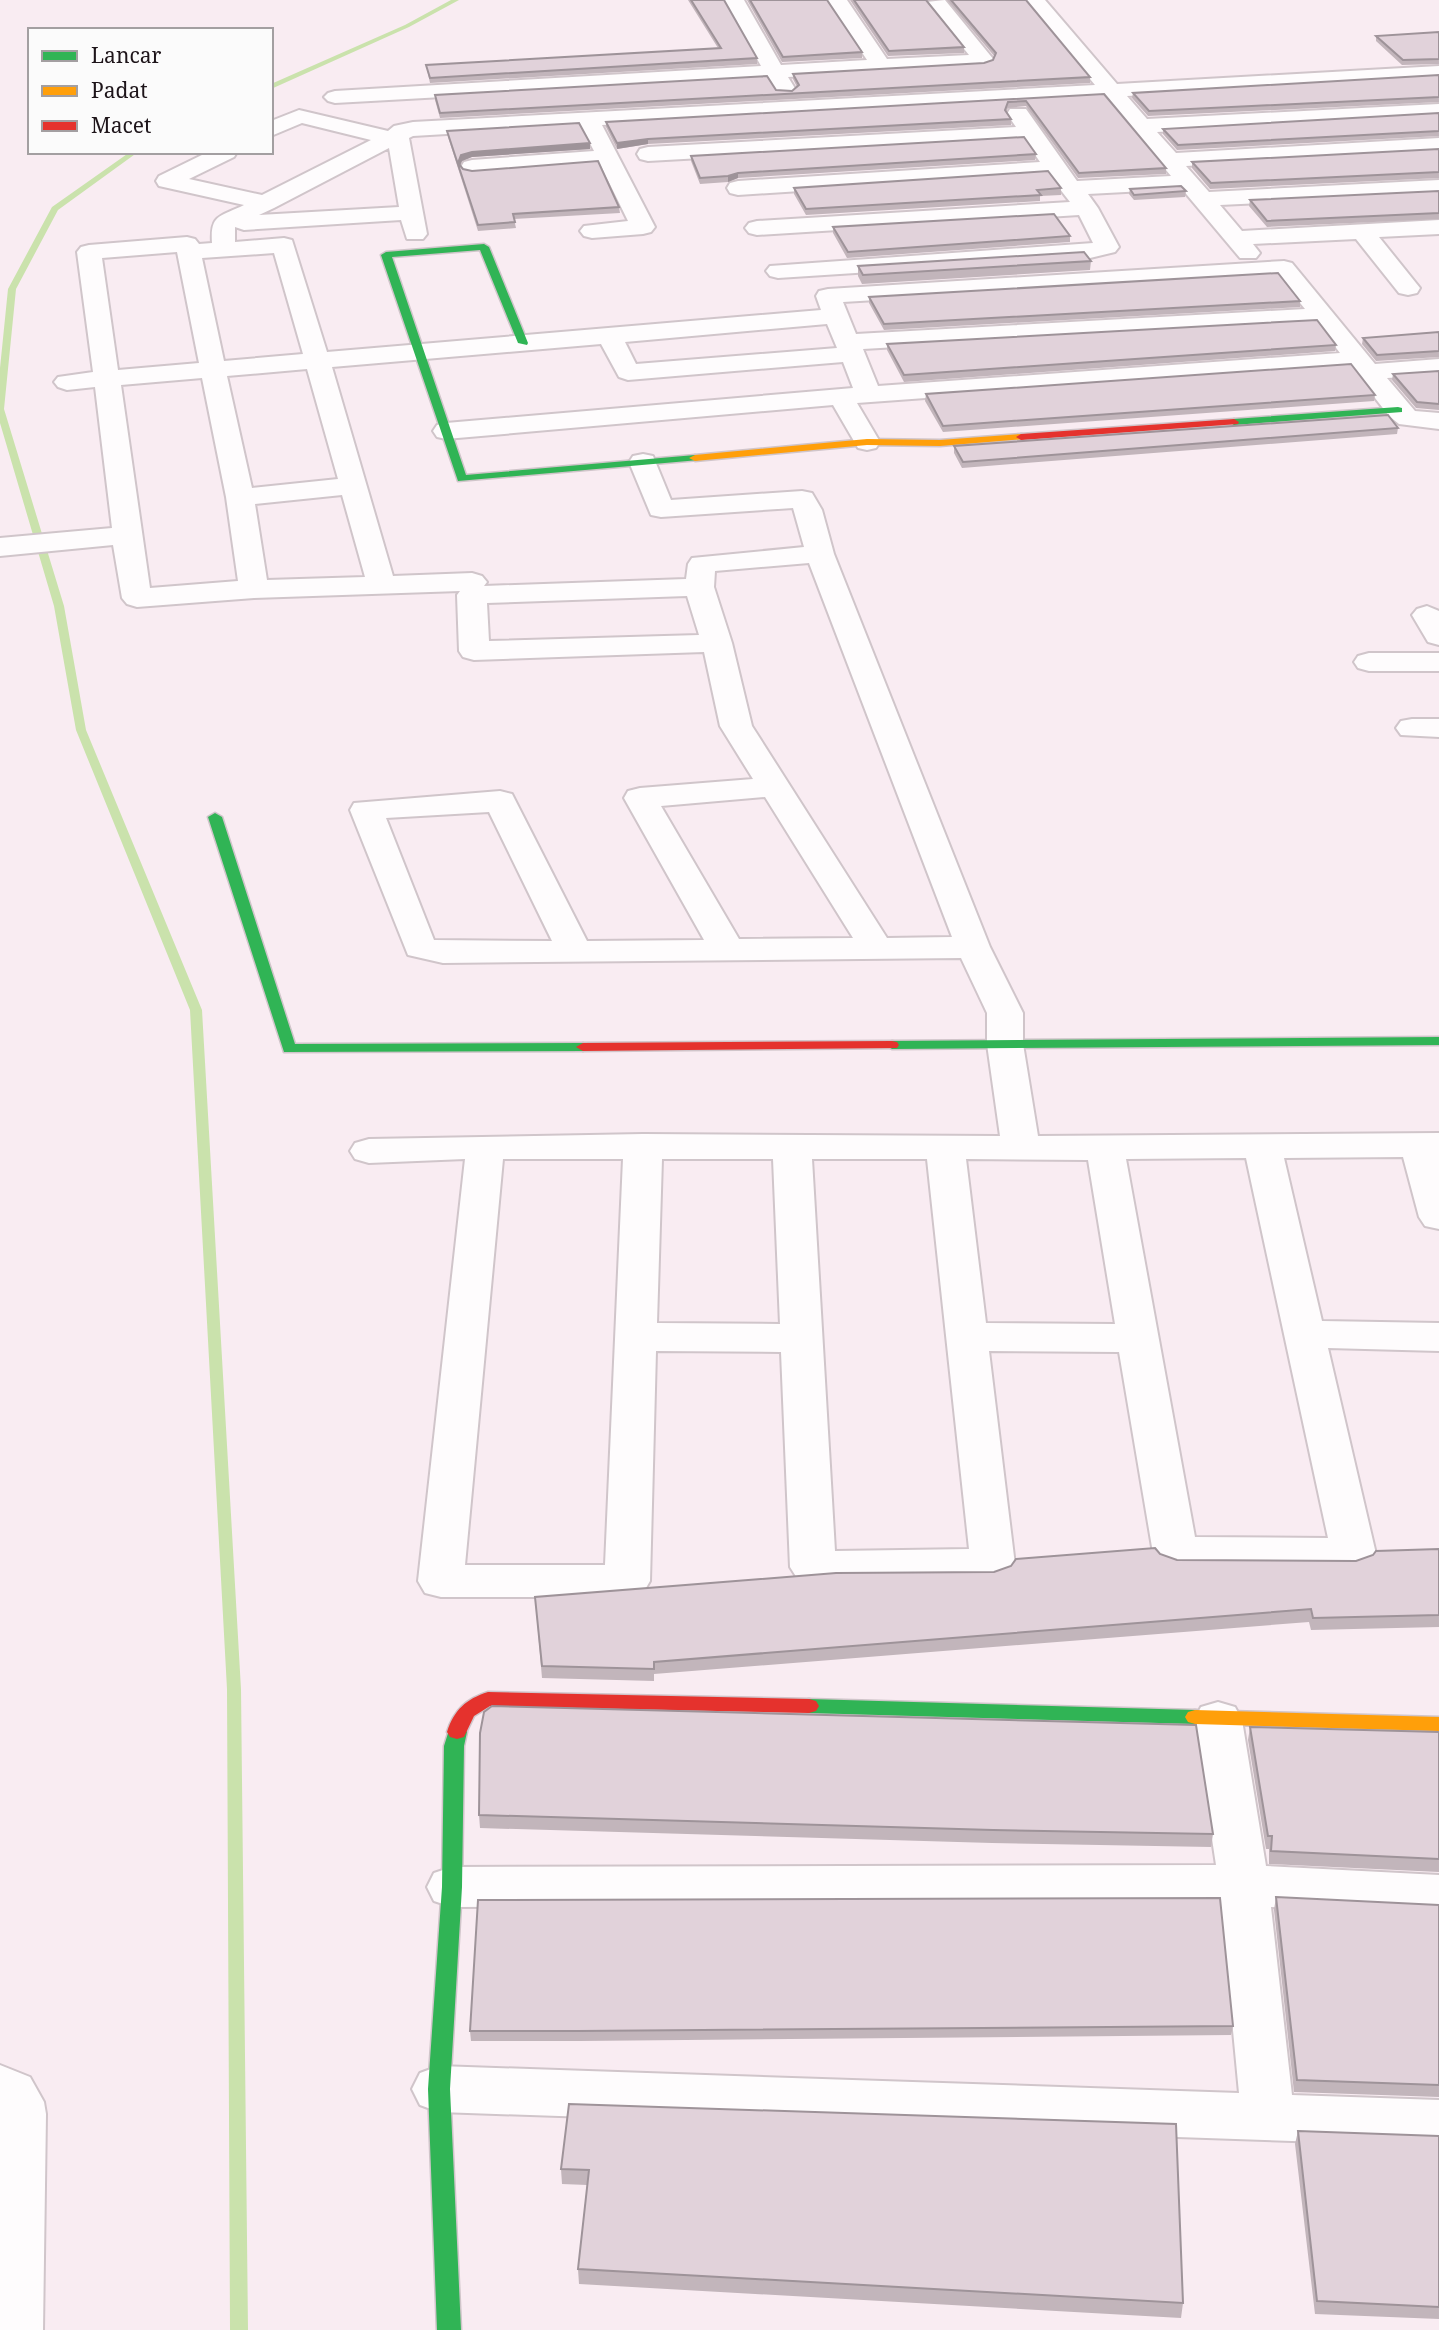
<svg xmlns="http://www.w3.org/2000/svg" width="1439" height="2330" font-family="'Noto Serif',serif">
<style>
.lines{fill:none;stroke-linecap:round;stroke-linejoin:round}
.stream{fill:#cae2ac;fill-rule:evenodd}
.street-casing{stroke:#d0c5ca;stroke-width:4}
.fast-casing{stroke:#d0c5ca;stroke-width:3}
.slow-casing{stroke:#d0c5ca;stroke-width:3}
.jam-casing{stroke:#d0c5ca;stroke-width:3}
.street{fill:#fefcfd;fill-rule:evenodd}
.fast{fill:#30b455;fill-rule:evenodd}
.slow{fill:#ff9f0a;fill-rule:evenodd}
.jam{fill:#e5322d;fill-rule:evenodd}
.wall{fill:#c2b5bb}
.shaded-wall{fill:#9e9399}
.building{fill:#e1d2da;stroke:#9e9399;stroke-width:2}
</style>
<rect width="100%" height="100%" fill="#f9ecf2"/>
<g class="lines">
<path class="stream" d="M451 0H459L409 27 271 89V84L405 25Z
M130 152H138L58 210 16 289 4 409 64 606 86 730 202 1010 241 1689 248 2330H230L227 1689 190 1010 76 730 54 606 0 423V368L8 289 52 207Z"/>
<defs>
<path id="street" d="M724 0H744L781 65 867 60 827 0H847L887 59 969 55 926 2 945 0 994 60 991 64 984 66 788 77 796 90 792 94H778L768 79 335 103 328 101 324 97 328 93 335 91 761 66Z
M1025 0H1045L1117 84 1439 66V78L1127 96 1147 119 1439 104V116L1157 132 1176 153 1439 138V152L1186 166 1209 192 1439 180V194L1220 205 1242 231 1439 220V234L1379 237 1420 288 1417 293 1408 295 1399 293 1356 239 1253 244 1260 253 1256 258H1240L1182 189 1088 194 1098 208 1119 247 1115 252 1090 258 778 278 770 276 766 271 770 266 1093 243 1079 215 757 235 749 233 745 228 749 223 757 221 1070 202 1049 175 738 195 730 193 727 188 730 183 738 181 1040 162 1025 140 648 161 640 159 637 154 640 149 648 147 1016 127 1007 114 1010 109H1026L1077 181 1171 176 1105 97 602 125 655 227 651 232 643 234 592 238 584 236 580 231 584 226 628 221 600 164 472 174 464 172 461 167 464 162 472 160 594 151 581 126 413 136 409 138 427 234 423 239H407L401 220 244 230 235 227V242L284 238 292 240 327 352 821 310 816 296 819 291 828 289 1284 261 1292 263 1375 364 1439 359V375L1387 378 1415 411 1439 413V429L1399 424 1389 416 1351 367 857 403 880 442 876 448 867 450 858 448 833 405 446 439 437 437 433 431 437 425 446 423 853 388 843 362 628 380 619 377 601 344 332 367 393 576 472 573 482 576 487 582 484 586 686 579 688 564 692 558 804 547 793 508 661 517 651 515 629 462 633 456 643 454 653 456 671 500 802 491 812 493 822 510 834 554 990 947 1023 1013V1044L1038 1136 1439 1133V1229L1425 1226 1419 1217 1403 1157 1284 1158 1322 1321 1439 1323V1351L1328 1348 1376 1554 1370 1565 1354 1570 1175 1569 1159 1564 1153 1553 1119 1352 989 1351 1015 1565 1009 1576 993 1581 813 1583 797 1578 790 1567 781 1352 656 1351 650 1581 643 1593 627 1597H441L425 1593 418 1581 465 1159 369 1163 355 1159 350 1151 355 1143 369 1139 643 1134 1000 1136 987 1044V1013L961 958 443 963 408 955 350 810 354 803 500 791 512 794 587 941 704 940 624 798 628 791 640 788 753 779 720 726 704 652 474 660 463 657 459 651 457 595 460 591 254 598 137 607 127 604 122 598 113 545 0 556V538L112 528 95 387 67 390 58 387 54 382 58 377 93 372 77 252 81 247 89 245 187 237 195 239 199 244 212 243C210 214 220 217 244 205L159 186 156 181 159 176 208 152H237L234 157 189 179 262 195 371 140 302 123 271 136V121L299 110 388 131 394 126 413 122 1095 85ZM389 148 399 207 259 215 274 208ZM177 252 199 363 118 370 102 258ZM274 253 303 354 224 361 202 258ZM1278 276 1305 309 856 334 843 302ZM1317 323 1340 353 878 386 863 349ZM827 324 837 348 636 364 625 342ZM307 369 338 479 252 488 227 376ZM202 378 226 497 238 581 150 588 121 385ZM342 495 365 577 267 580 255 504ZM809 563 952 937 887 938 752 726 732 643 714 587 715 571ZM687 596 699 635 489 641 487 603ZM765 797 853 938 739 939 661 806ZM489 812 552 941 434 940 386 818ZM1246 1158 1328 1538 1195 1537 1126 1159ZM503 1159H623L605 1565H465ZM662 1159H773L780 1324 657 1323ZM812 1159H927L969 1549 835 1551ZM966 1159 1088 1160 1115 1324 986 1323Z
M1427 606 1439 611V645L1428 642 1412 615 1417 609Z
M1369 653H1439V671H1369L1358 668 1354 662 1358 656Z
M1412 719H1439V737L1401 735 1396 728 1401 721Z
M1218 1702 1235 1707 1242 1720 1266 1866 1439 1875V1915L1271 1907 1292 2095 1439 2100V2146L439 2112 420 2105 412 2089 420 2073 439 2066 1239 2093 1221 1905 452 1907 434 1901 427 1887 434 1873 452 1867 1216 1865 1194 1720 1201 1707Z
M0 2065 30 2077 44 2102 46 2114 43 2330H0Z"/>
<path id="fast" d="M484 244 489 247 528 343 527 345 518 343 480 250 392 257 466 475 695 455 701 458 699 460 458 481 381 255 386 252Z
M1398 407 1402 408V412L1234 425 1229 422 1234 419Z
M215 813 222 817 295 1044 583 1043 590 1047 583 1051 284 1052 208 817Z
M1439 1037V1045L892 1049 885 1045 892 1041Z
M809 1699 1195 1710 1202 1712 1205 1717 1202 1722 1195 1724 809 1713 802 1711 799 1706 802 1701Z
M457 1725 464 1727 467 1732 464 1746 462 1887 450 2089 461 2330H437L428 2089 442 1887 444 1746 450 1727Z"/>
<path id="slow" d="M1021 434 1025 435V439L940 446 867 445 695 461 689 458 695 455 867 439 940 440Z
M1195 1710 1439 1717V1731L1195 1724 1188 1722 1185 1717 1188 1712Z"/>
<path id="jam" d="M1234 419 1239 422 1238 424 1021 440 1016 437 1021 434Z
M892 1041 897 1042 899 1045 897 1048 583 1051 576 1047 583 1043Z
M488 1692 809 1699 816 1701 819 1706 816 1711 809 1713 490 1706 474 1716 464 1737 457 1739 450 1737 447 1732C454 1710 466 1699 488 1692Z"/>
</defs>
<use href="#street" class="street-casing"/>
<use href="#fast" class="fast-casing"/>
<use href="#slow" class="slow-casing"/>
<use href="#jam" class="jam-casing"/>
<use href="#street" class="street"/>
<use href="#fast" class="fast"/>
<use href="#slow" class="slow"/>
<use href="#jam" class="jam"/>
</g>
<path class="wall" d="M688 0H724L757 58V64L430 83 426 65 718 48Z
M747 0H827L862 52V58L782 62Z
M850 0H932L927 1 964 47V53L888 56Z
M947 0H1026L1090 77V83L440 118 435 100V95L776 90 792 91 797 87 793 79V74L984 63 993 60 995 57Z
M1439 32V64L1402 65 1376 41V36Z
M1439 75V102L1148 116 1132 98 1133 93Z
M1104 94 1166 168V174L1078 178 1026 106 1008 108 1006 112 1011 119V125L648 144 617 149 606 127V122Z
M1439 113V136L1177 150 1163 134V129Z
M447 131 590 149 472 157 462 161 460 165 463 169 619 207 620 213 514 219 516 228 478 231 448 137Z
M1439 149V178L1210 189 1192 168V162Z
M1036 154 1035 160 738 178 728 182 700 184 691 161V156Z
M794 188H1061V195L1040 196V201L806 215 794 194Z
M1130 189 1186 191 1185 197 1134 200 1129 194Z
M1439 191V219L1267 227 1249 206 1250 200Z
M833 227 1070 236V242L847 258 833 233Z
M1091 261 1090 270 862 284 858 276V266Z
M869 297 1300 301V307L884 330 869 303Z
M1439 332V357L1376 361 1362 344 1363 338Z
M887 344 1336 345 1335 351 904 382 887 350Z
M1439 371V410L1416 408 1392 380 1393 374Z
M926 394 1375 395 1374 401 943 432 925 401Z
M1398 428 1397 434 962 468 954 453V446Z
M1439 1549V1627L1311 1630 1309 1622 654 1674V1681L542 1678 536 1609 994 1572 1160 1554 1177 1560 1356 1561Z
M1250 1727 1439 1732V1872L1269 1864V1849H1266L1248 1740Z
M479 1815 1213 1834 1211 1847 992 1843 480 1828Z
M1276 1897 1439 1905V2097L1294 2092 1274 1910Z
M1233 2026 1231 2035 580 2041H471L470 2031Z
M569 2104 1183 2303 1181 2318 579 2284 578 2269 587 2185 562 2184 561 2169Z
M1298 2131 1439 2136V2319L1315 2314 1295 2144Z"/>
<path class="shaded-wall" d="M648 139V144L617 149V143Z
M590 143V149L472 157 462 161 459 168 458 163 461 155 472 152Z
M738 173V178L728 182V176Z"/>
<path class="building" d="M691 0H724L757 58 430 78 426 65 721 48Z
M750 0H827L862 52 783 57Z
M854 0H926L964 47 889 51Z
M951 0H1026L1090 77 440 113 435 95 767 76 776 90 792 91 799 85 793 74 984 63 993 60 996 53Z
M1439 32V59L1403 60 1376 36Z
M1439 75V97L1149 111 1133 93Z
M1104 94 1166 168 1079 173 1026 101 1008 102 1005 110 1011 119 648 139 617 143 606 122Z
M1439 113V131L1178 145 1163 129Z
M579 123 590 143 472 152 461 155 458 163 463 169 472 171 598 161 619 207 513 214 515 222 478 225 447 131Z
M1024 137 1036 154 738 173 728 176 700 178 691 156Z
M1439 149V172L1211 183 1192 162Z
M1048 171 1061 188 1037 190 1041 195 806 209 794 188Z
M1181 186 1186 191 1134 195 1130 189Z
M1439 191V213L1267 221 1250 200Z
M1054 214 1070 236 848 252 833 227Z
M1084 252 1091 261 863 275 858 266Z
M1278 273 1300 301 884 324 869 297Z
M1317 320 1336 345 904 375 887 344Z
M1439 332V351L1377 355 1363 338Z
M1351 364 1375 395 943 426 926 394Z
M1439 371V404L1417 402 1393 374Z
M1388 415 1398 428 963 462 954 446Z
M1155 1548 1160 1554 1177 1560 1356 1561 1373 1555 1376 1551 1439 1549V1615L1313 1618 1311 1609 654 1662V1669L542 1666 535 1597 836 1573 994 1572 1011 1566 1016 1559Z
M492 1706 1196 1725 1213 1834 993 1830 479 1815 480 1733 484 1712Z
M1250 1727 1439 1732V1859L1271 1851 1272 1836H1268Z
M1276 1897 1439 1905V2085L1297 2080Z
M1220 1898 1233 2026 579 2031H470L478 1900Z
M569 2104 1176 2124 1183 2303 578 2269 589 2170 561 2169Z
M1298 2131 1439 2136V2307L1317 2301Z"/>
<rect x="28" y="28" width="245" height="126" fill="#fbfbfb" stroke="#a39fa1" stroke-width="2"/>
<rect x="42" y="51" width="35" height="10" fill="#30b455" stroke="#a39fa1" stroke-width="2"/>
<text x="91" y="63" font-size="21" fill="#1e151a">Lancar</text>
<rect x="42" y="86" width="35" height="10" fill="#ff9f0a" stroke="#a39fa1" stroke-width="2"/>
<text x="91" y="98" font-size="21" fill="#1e151a">Padat</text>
<rect x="42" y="121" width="35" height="10" fill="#e5322d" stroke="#a39fa1" stroke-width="2"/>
<text x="91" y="133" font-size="21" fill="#1e151a">Macet</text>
</svg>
